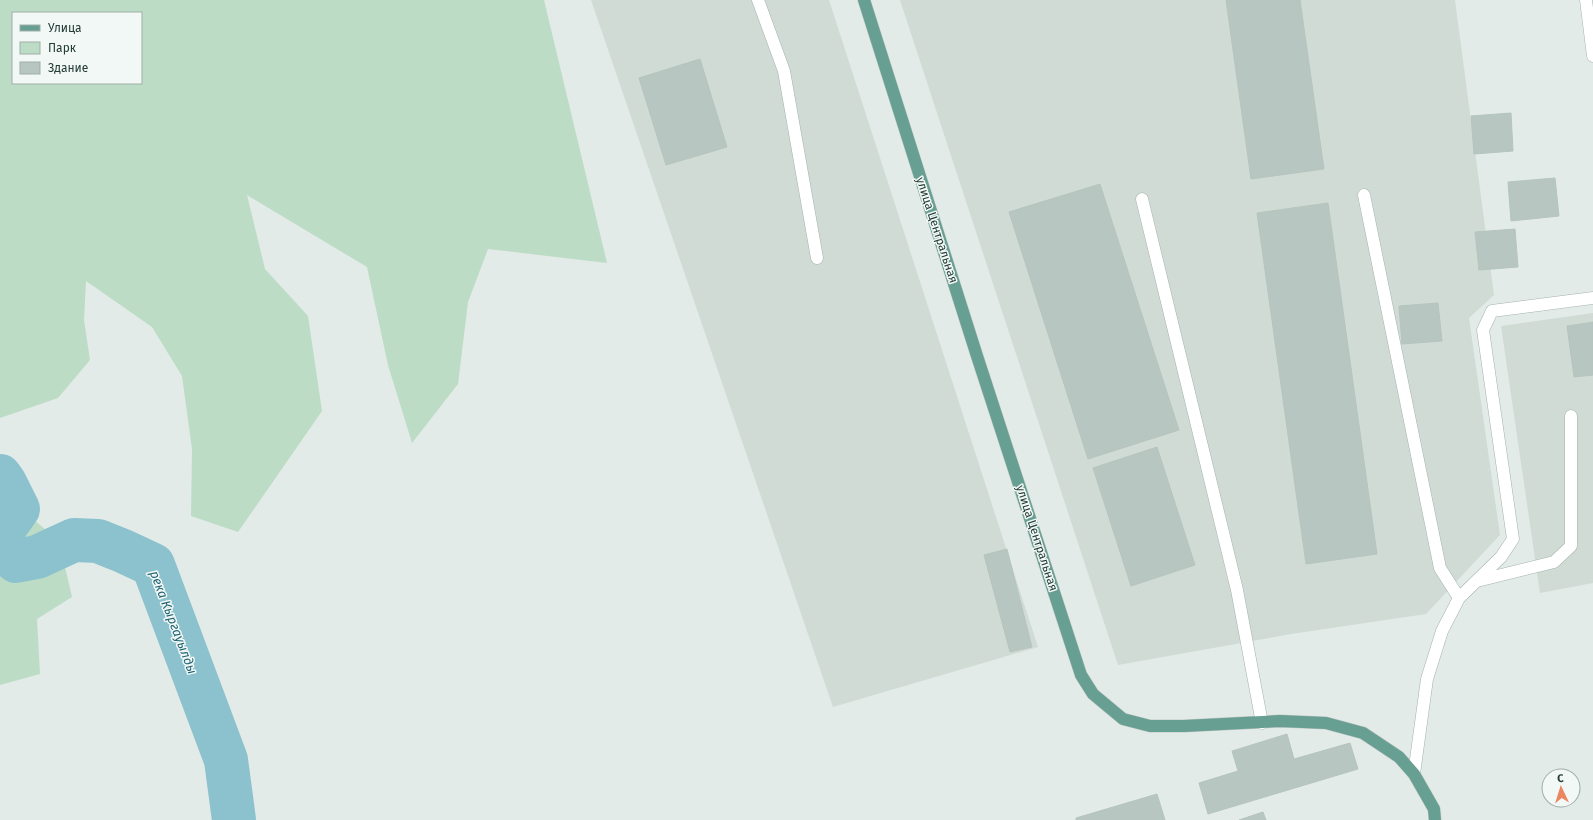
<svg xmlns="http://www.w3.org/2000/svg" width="1593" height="820" font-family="'Fira Sans',sans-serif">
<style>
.built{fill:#d0dbd6}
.green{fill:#bcdcc5;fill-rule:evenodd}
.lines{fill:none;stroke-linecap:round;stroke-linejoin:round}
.river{stroke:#8cc2ce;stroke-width:44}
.building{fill:#b7c6c0;stroke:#b5c5be}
.minor-casing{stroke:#a5b3ae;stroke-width:13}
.major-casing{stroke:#c1c8c7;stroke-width:13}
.minor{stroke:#fff;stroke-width:12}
.major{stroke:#689f93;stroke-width:12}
.labels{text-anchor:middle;stroke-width:3;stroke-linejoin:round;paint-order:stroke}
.street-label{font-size:12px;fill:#233c36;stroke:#f2f8f5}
.water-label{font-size:13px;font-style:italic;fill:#206475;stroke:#f2f8f5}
</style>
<rect width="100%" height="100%" fill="#e2ebe7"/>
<path class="built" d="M591 0H829L1038 647 833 707Z
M900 0H1455L1494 295 1469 318 1500 535 1426 614 1291 634 1118 665Z
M1593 313V583L1540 593 1501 326Z"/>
<path class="green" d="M0 0H544L607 263 488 249 468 302 458 384 412 443 388 365 367 267 247 195 265 269 308 316 322 411 238 532 191 516 192 449 182 376 152 327 86 281 84 320 90 360 58 398 0 418ZM13 13H141V83H13Z
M11 456 33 519 59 541 72 597 37 619 40 674 0 685V463Z"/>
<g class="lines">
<path class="river" d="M0 476 5 483 18 509 3 530 4 546 16 561 37 557 74 540 98 541 123 551 153 565 226 760 234 820"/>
</g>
<path class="building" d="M1226 0H1300L1324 169 1251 179Z
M700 59 727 147 666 165 639 78Z
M1511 113 1513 151 1474 154 1471 116Z
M1555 178 1559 216 1511 221 1508 182Z
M1100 184 1179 430 1088 459 1009 212Z
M1328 203 1377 554 1306 564 1257 213Z
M1515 229 1518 267 1479 270 1475 232Z
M1438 303 1442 341 1402 344 1399 306Z
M1593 322V375L1574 377 1567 326Z
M1157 447 1195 565 1131 586 1093 468Z
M1007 549 1032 647 1010 652 984 555Z
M1287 734 1294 759 1350 743 1358 769 1208 814 1199 783 1238 771 1232 751Z
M1157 794 1165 820H1076V818Z
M1263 812 1266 820H1239Z"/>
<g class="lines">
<defs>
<path id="minor" d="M758 0 784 71 817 258
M1586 0 1593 56
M1364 195 1440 568 1459 598
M1142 199 1237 590 1262 723
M1477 581 1554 562 1571 546V416
M1414 774 1427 679 1442 631 1459 598 1501 557 1513 539 1483 330 1492 311 1593 298"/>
<path id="major" d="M864 0 977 356 1081 675 1093 694 1123 719 1150 726H1184L1280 721 1326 723 1363 733 1399 757 1414 774 1434 809 1435 820"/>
</defs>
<use href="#minor" class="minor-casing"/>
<use href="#major" class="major-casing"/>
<use href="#minor" class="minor"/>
<use href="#major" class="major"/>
</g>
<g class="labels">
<g class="street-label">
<text transform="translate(937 230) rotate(72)" y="4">улица Центральная</text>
<text transform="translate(1037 538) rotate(72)" y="4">улица Центральная</text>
</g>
<g class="water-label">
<text transform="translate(174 622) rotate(69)" y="5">река Кыргауылды</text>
</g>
</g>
<rect x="12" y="12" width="130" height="72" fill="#f2f8f5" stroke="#9fada9"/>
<rect x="20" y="25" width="20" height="6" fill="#689f93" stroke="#9fada9"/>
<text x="48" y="32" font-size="12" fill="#233c36">Улица</text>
<rect x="20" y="42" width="20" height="12" fill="#bcdcc5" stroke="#9fada9"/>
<text x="48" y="52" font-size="12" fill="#233c36">Парк</text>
<rect x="20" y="62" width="20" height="12" fill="#b7c6c0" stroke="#9fada9"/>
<text x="48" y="72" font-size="12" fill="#233c36">Здание</text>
<g transform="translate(1561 788) rotate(356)"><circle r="19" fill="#f2f8f5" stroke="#9fada9"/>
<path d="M0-3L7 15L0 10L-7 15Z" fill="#eb8660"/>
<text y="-6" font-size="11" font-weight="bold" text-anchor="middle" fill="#233c36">С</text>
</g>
</svg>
